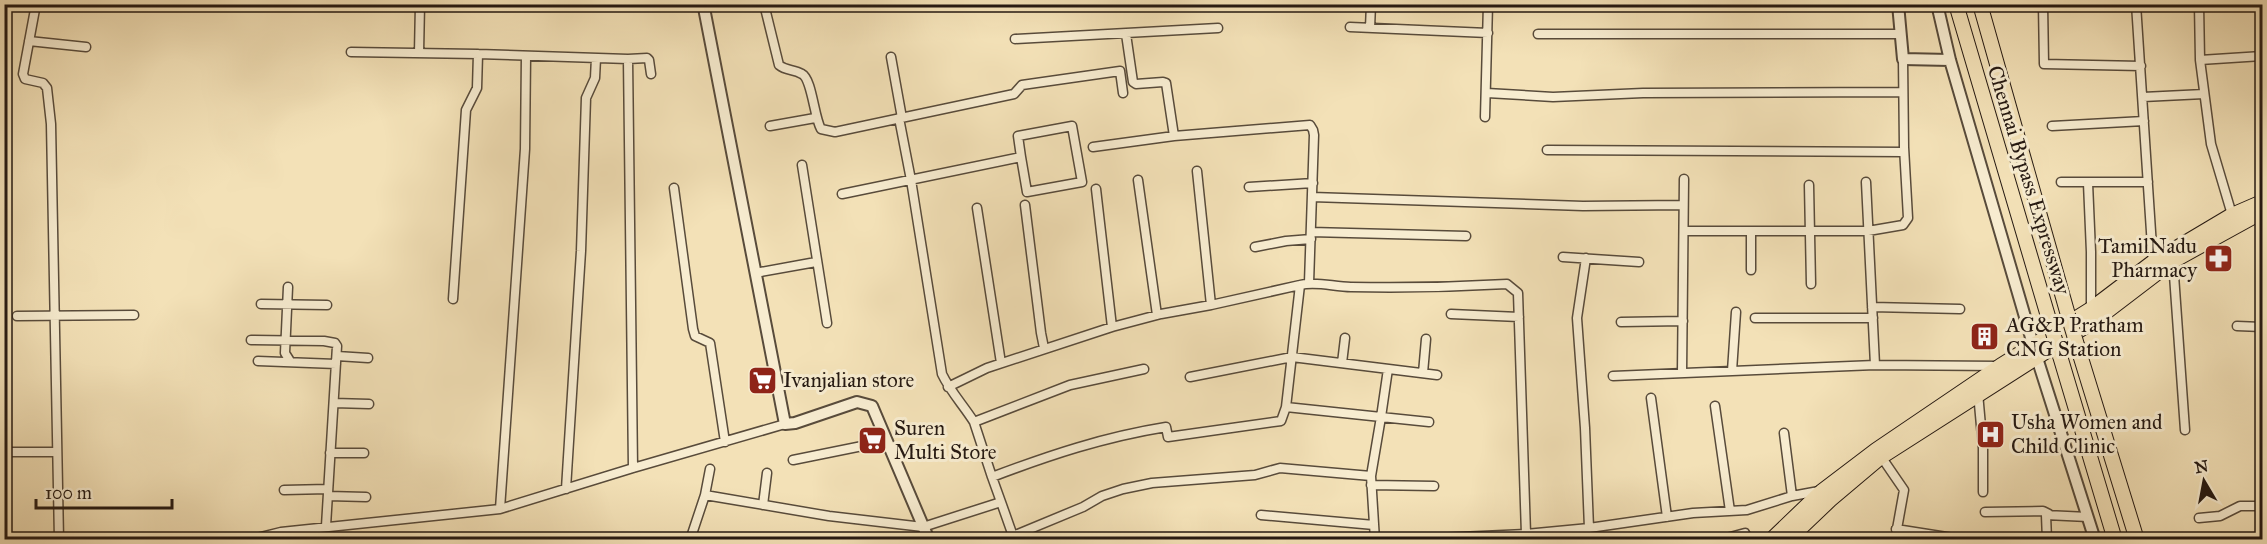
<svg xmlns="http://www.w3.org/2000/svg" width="2267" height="544" font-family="'IM FELL Great Primer',serif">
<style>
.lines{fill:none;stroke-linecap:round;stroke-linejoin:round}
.minor-casing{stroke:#584b3b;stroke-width:11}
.tertiary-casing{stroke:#584b3b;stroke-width:14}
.primary-casing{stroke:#251912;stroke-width:16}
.trunk-casing{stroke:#251912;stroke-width:16}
.minor{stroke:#f7ecd0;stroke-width:8}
.tertiary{stroke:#f7ecd0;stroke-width:10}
.primary{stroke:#f3e1b7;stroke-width:14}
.trunk{stroke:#f3e1b7;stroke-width:14}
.trunk-bridge-casing{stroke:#251912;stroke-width:16;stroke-linecap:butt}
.trunk-bridge{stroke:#f3e1b7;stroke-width:14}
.labels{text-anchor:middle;stroke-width:6;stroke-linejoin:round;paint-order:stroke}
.street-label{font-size:21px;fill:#251912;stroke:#f7ecd0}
.poi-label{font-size:21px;fill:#251912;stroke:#f7ecd0;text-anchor:start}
</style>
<rect width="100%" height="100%" fill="#f3e1b7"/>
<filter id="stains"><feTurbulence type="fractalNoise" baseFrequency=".00333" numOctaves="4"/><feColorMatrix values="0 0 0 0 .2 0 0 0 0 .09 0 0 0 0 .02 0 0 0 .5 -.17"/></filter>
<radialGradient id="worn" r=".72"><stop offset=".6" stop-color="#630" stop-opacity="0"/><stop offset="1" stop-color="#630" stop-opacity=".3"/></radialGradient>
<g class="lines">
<defs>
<path id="minor" d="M36 4 23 74 25 79 43 83 47 88 51 124 59 540
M764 4 779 65C786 71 794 69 802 74 812 79 814 117 821 129L835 132 1014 94 1022 85 1120 71 1123 93
M2043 4 2044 64 2141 66
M2136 4 2153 262
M2199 4 2200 60 2211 144 2233 218
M1350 27 1488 33
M1370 28 1371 4
M1126 34 1133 82 1136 84 1163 82 1166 83 1174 136
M1538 34H1900
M1015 39 1218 28
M29 41 86 47
M351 52 478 54 628 59 647 58 649 60 651 74
M419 53 420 4
M526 56 525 149 500 509 633 468 785 424
M891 57 902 118
M628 59 633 468
M2200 60 2262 56
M1487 93 1553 97 1643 93 1902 92
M2143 97 2204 94
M1485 117 1488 4
M899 118 911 180 942 374C950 391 964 406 974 422
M770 126 815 118
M2052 126 2144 121
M1093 147 1174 136 1310 125 1313 130 1314 135 1309 283
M1547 150 1904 152
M802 165 827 323
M1197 171 1211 305
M1138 180 1157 315
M1866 182 1875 365
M2061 182H2148
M2088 183 2091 252V309
M1809 185 1811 284
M1249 187 1313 183
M674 188 693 329 695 336 710 343 725 442
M1096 189 1112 327
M842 194 1021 157 1027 192 1082 182 1072 126 1018 136 1021 157
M1312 197 1583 206 1683 205
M1025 205 1041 333 1044 348
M977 208 1001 363
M1684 231H1868L1903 225 1908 218 1904 147 1903 59
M1311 232 1466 236
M1255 247 1286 241 1311 239
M1563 257 1639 262
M1586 258 1577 318 1585 428 1589 528
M2173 261 2185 430
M1751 270V231
M755 273 816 262
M288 287 285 353 290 361
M453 299 466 110 477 88 478 54
M261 304 327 305
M1872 307 1960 309
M1451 314 1519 317
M17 316 134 315
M1755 318H1873
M1621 322 1683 321
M2237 326 2262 327
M251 340 324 341 335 343 337 346 326 526
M337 356 368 358
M258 361 336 364
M1342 363 1345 338
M1388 369 1381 417 1429 422
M1732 371 1736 312
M1423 373 1426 339
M1682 373 1684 179
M1613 376 1875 365 1999 366
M1190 377 1292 357 1437 375
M948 387 987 368 1112 327 1161 314 1211 305 1300 285
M1978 393 1983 448V492
M1651 398 1667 517
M334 403 369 404
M1715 406 1730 511
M1286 407 1381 417 1371 476 1375 540
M1784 433 1792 496
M4 452H56
M330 453H364
M1880 455 1904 490 1895 540
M793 460 887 441
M710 469 705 495 829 516 923 527 1001 502 992 477C1050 455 1104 437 1166 427L1168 437 1281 421 1286 407 1300 285C1317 281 1334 287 1351 287 1403 288 1455 287 1507 284L1518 293 1526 534 1589 528 1693 513 1747 510 1792 496 1819 491
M992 477 974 422 1070 385 1144 369
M1371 485 1434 486
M566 489 581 251 586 98 595 78 596 58
M284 490 328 489
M328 496 366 497
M1001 502 1013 536 1083 507 1102 496 1123 489 1152 483 1255 475 1280 468 1371 476
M763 505 767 473
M1985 512 2043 511 2049 514
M1261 515 1374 525
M2199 518 2220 516 2240 506H2262
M1896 529 1966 540
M1437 538 1526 534
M249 540 281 532 500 509
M690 540 705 495
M1719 540 1745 533 1748 540
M2047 540 2046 515 2088 517"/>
<path id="tertiary" d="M706 4 704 8 785 424 795 423 857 402 872 406 929 540
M1898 4 1903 59 1950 60
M1937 4 1950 60 2037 358 2095 540"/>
<path id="primary" d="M1771 540 1822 491 1876 450 2000 366 2091 309 2153 262 2232 215 2262 202
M1788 540 1830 500 1881 457 2097 319 2173 261 2262 212"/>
<path id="trunk" d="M1956 4 2050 323
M1980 4 2068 315
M2077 345 2137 540
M2060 356 2115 540"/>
</defs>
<use href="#minor" class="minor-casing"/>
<use href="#tertiary" class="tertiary-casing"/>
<use href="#primary" class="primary-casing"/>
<use href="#trunk" class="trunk-casing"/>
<use href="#minor" class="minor"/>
<use href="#tertiary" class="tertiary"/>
<use href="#primary" class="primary"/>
<use href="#trunk" class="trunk"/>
<defs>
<path id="trunk-bridge" d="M2068 315 2077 345
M2050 323 2060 356"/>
</defs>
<use href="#trunk-bridge" class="trunk-bridge-casing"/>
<use href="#trunk-bridge" class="trunk-bridge"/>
</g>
<defs>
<symbol id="pharmacy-square" viewBox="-11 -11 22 22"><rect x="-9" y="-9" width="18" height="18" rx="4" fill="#8f2418" stroke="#f7ecd0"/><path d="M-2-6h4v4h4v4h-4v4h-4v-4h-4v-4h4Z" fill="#fff"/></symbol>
<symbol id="building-square" viewBox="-11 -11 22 22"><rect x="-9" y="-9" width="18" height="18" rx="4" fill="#8f2418" stroke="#f7ecd0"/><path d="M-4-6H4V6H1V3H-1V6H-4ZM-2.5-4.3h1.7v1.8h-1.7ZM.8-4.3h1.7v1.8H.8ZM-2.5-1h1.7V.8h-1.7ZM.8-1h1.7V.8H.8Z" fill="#fff"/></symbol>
<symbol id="supermarket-square" viewBox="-11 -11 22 22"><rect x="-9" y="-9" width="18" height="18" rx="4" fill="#8f2418" stroke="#f7ecd0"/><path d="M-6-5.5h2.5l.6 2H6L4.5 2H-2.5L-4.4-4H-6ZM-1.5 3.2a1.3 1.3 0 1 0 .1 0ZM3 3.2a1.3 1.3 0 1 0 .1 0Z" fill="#fff"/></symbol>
<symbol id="hospital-square" viewBox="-11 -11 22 22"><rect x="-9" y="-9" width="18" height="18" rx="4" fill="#8f2418" stroke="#f7ecd0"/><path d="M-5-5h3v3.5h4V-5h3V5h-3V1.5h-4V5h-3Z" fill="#fff"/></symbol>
</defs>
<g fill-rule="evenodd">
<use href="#pharmacy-square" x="2202" y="242" width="33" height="33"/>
<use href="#building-square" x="1968" y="320" width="33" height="33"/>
<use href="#supermarket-square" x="746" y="364" width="33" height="33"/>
<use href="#hospital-square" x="1974" y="418" width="33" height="33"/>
<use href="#supermarket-square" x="856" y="424" width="33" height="33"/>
</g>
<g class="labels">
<g class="street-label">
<text transform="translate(2029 180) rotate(73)" y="7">Chennai Bypass Expressway</text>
</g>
<g class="poi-label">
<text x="2197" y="253" text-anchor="end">TamilNadu<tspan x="2197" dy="24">Pharmacy</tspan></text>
<text x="2006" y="332">AG&amp;P Pratham<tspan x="2006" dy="24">CNG Station</tspan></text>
<text x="783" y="387">Ivanjalian store</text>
<text x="2011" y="429">Usha Women and<tspan x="2011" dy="24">Child Clinic</tspan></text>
<text x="894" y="435">Suren<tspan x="894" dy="24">Multi Store</tspan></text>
</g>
</g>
<rect width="2267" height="544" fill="none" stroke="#f3e1b7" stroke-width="24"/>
<rect x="6" y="6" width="2255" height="532" fill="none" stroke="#251912" stroke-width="3"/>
<rect x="12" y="12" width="2243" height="520" fill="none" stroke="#251912" stroke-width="1.5"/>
<g transform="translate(2204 481) rotate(350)" stroke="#f7ecd0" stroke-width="4.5" paint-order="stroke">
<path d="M0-4.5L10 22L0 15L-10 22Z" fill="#251912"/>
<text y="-9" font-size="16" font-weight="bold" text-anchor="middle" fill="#251912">N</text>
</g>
<path d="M36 499v9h136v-9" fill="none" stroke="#251912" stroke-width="3"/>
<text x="45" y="499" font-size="18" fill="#251912" stroke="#f7ecd0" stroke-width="4.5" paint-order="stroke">100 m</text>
<rect width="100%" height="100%" filter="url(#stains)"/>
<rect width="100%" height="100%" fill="url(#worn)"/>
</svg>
